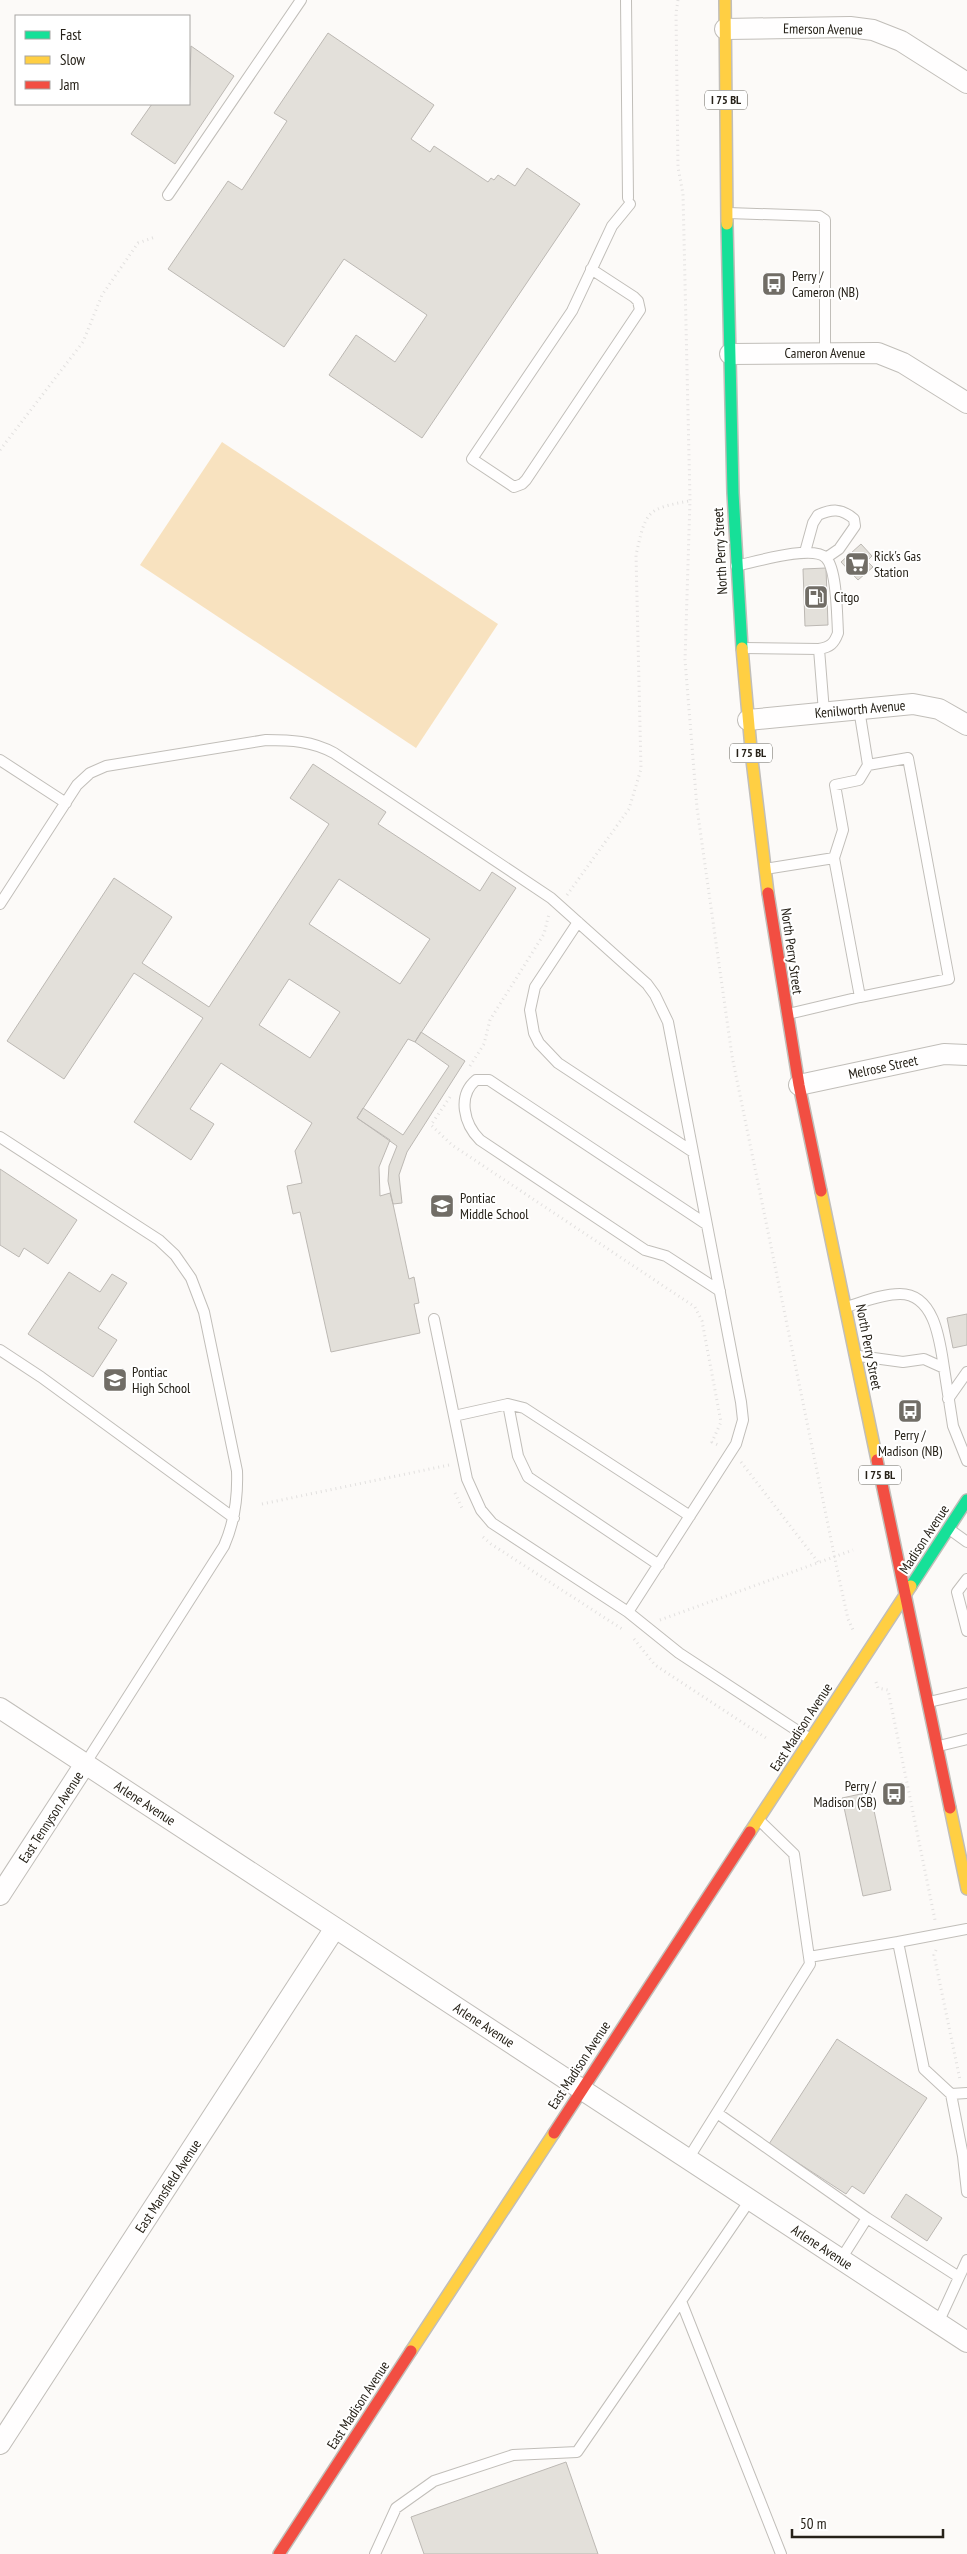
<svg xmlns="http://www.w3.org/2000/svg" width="967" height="2554" font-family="'PT Sans Narrow',sans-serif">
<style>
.green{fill:#f8e2bf}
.building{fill:#e3e0da;stroke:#bcb8b3;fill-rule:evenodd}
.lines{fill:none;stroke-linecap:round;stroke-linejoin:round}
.lane-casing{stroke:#c1beb9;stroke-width:12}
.street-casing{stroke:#c1beb9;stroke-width:22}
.fast-casing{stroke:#c1beb9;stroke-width:14}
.slow-casing{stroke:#c1beb9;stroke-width:14}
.jam-casing{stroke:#c1beb9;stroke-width:14}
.path{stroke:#e2e0df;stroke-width:3;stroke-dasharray:1 4;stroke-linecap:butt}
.lane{stroke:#fffefe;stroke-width:10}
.street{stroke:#fffefe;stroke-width:20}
.fast{stroke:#16e098;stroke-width:11}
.slow{stroke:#ffcf43;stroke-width:11}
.jam{stroke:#f24e42;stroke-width:11}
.labels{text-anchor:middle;stroke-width:4;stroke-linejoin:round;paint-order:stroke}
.shield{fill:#fff;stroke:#67645d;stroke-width:1}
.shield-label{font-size:12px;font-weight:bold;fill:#262118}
.street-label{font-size:14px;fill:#262118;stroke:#fff}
.poi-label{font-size:14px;fill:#262118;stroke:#fff;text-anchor:start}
</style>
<rect width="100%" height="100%" fill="#fcfaf8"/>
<path class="green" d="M222 442 498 624 416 748 140 565Z"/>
<path class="building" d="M328 33 434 105 411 139 430 152 434 146 488 182 491 178 494 180 498 175 515 186 527 168 580 204 422 438 329 375 356 335 395 362 427 315 344 259 284 347 168 269 228 181 242 190 287 121 274 113Z
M191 46 234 76 175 164 131 134 152 104H189Z
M861 544 872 556 867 561 873 567 858 580 841 562Z
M826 568 828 625 805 626 803 569Z
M313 764 386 812 378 824 480 891 492 872 516 888 415 1042 408 1039 357 1118 390 1140 379 1167 380 1196 390 1193 393 1204 409 1279 414 1277 419 1303 414 1304 420 1333 331 1352 300 1212 293 1214 287 1186 302 1183 295 1151 312 1123 221 1063 190 1109 214 1124 191 1160 134 1122 203 1018 134 973 64 1079 7 1041 114 878 172 917 142 963 209 1007 329 824 290 798ZM339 879 430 939 400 984 309 924ZM289 979 340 1012 310 1058 259 1025Z
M421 1032 465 1061 407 1152 399 1175 402 1203 393 1204 388 1181 389 1166 397 1146 357 1118 363 1108 403 1135 449 1066 415 1042Z
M0 1169 77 1220 48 1264 24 1248 19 1257 0 1245Z
M69 1272 100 1292 112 1274 127 1283 98 1328 117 1340 93 1377 28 1334Z
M967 1314V1345L953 1348 947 1318Z
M870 1792 891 1890 863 1896 842 1798Z
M837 2039 927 2098 864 2194 852 2186 846 2194 769 2144Z
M906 2194 942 2218 927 2241 891 2217Z
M566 2462 598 2554H424L411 2517Z"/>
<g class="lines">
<defs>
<path id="lane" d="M626 0 628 198
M168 195 301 0
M728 213 819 216 825 220V353
M591 269 634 297 638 301 640 310 526 480 522 484 514 487 472 459 572 311 612 226 630 204
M805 552 813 523 818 515C832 509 841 508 854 519L855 526 839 549 826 558
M736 566C755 562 813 544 826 558 837 569 837 616 838 633 834 644 830 647 819 649L743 648
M819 649 824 712
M859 709 868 765 908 758 949 979 860 997
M0 760 66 803
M834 858 843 830 835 785 859 780 868 765
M765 869 834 858 860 997 788 1014
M0 904 77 785 90 773 106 766 266 740C291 740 312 741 334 753L551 898 647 984 655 995 668 1022 741 1402 743 1420 736 1444 628 1612
M578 922 535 987 530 1010 534 1033 539 1043 558 1063 693 1152
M0 1137 159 1240 175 1255 191 1278 204 1312 237 1471C238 1498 235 1521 224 1546L85 1764
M706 1224 489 1080H476C457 1096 464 1124 480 1140L645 1250 666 1256 720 1291
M846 1307C863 1302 882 1294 900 1294 935 1294 940 1342 944 1368
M434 1319 467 1479 481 1510 492 1523 628 1612 679 1653 810 1739
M0 1350 41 1377 234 1518
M859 1356 903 1362 924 1359 944 1368 953 1426 967 1461
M948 1399 967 1372
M508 1404 518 1456 528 1477 659 1565
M454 1416 508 1404 524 1408 690 1516
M949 1529 967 1542
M967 1579 957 1592 967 1631
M929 1702 967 1693
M939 1746 967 1739
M967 1929 898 1942 924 2069 951 2094 967 2093
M809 1957 898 1942
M951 2094 963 2156 967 2155
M717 2113 867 2218
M963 2156 967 2192
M688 2159 810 1964 794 1854 760 1821
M750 2200 681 2301 781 2554
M841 2259 867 2218 959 2277
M938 2323 967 2260
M375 2554 396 2508 434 2481 513 2455 577 2452 681 2301"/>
<path id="street" d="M725 29 850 27 873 30 901 41 967 83
M730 354 878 353 903 363 967 403
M748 720 913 704 939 709 967 725
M799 1085 944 1054 967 1055
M0 1708 967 2342
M0 1895 85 1764
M0 2444 335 1928"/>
<path id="fast" d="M727 224 733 493 742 648
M911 1586 967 1500"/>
<path id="slow" d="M725 0 727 224
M742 648 752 760 768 893
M821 1191 877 1460
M950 1808 967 1889
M750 1832 911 1586
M411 2351 554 2133"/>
<path id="jam" d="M768 893 799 1085 821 1191
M877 1460 950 1808
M554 2133 750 1832
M279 2554 411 2351"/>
</defs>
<use href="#lane" class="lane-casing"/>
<use href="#street" class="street-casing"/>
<use href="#fast" class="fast-casing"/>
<use href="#slow" class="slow-casing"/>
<use href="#jam" class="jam-casing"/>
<path class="path" d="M678 0 676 13 678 167 683 194 690 500 685 660 697 808 732 1056 836 1564 848 1619 854 1632
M0 450 83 342 102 295 138 243 155 237
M567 895 629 809 641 769 636 555C646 512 645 509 689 501
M470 1066 484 1044 490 1020 544 934 549 914
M450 1097 431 1125 452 1145 695 1307 702 1321 721 1422 712 1442 718 1445
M741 1462 818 1562
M455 1493 462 1508
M262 1504 449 1465
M483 1537 491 1544 622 1629
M660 1620 853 1550
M634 1639 655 1665 769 1740
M876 1682 878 1688 888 1690 935 1920
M936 1950 934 1955 960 2080"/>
<use href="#lane" class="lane"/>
<use href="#street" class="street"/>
<use href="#fast" class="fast"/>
<use href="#slow" class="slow"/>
<use href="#jam" class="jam"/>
</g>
<defs>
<symbol id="bus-square" viewBox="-11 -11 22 22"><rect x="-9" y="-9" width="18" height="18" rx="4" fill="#716d66" stroke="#fff"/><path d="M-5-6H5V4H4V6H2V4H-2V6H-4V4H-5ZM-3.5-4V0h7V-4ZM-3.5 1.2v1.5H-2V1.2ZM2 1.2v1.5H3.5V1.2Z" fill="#fff"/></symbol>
<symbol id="supermarket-square" viewBox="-11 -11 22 22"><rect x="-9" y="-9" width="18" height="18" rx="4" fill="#716d66" stroke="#fff"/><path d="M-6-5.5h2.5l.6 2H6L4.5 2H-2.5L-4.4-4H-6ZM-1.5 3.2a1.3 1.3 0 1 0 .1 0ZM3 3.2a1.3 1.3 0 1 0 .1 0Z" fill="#fff"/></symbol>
<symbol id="fuel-square" viewBox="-11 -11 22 22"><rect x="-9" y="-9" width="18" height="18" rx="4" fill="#716d66" stroke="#fff"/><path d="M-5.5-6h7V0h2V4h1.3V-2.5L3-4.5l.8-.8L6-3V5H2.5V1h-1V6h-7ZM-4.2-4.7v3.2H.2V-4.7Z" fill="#fff"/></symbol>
<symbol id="school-square" viewBox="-11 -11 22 22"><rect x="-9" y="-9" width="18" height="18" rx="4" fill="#716d66" stroke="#fff"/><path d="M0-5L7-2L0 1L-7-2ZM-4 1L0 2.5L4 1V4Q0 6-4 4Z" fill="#fff"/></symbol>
</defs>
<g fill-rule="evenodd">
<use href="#bus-square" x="760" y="270" width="28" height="28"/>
<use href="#supermarket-square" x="843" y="550" width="28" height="28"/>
<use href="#fuel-square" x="802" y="583" width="28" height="28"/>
<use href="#school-square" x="428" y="1192" width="28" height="28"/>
<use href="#school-square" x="101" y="1366" width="28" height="28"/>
<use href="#bus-square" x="896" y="1397" width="28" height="28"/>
<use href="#bus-square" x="880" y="1780" width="28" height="28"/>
</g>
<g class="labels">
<g class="shield">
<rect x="705" y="90.5" width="42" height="19" rx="4"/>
<rect x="730" y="743.5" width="42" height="19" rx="4"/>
<rect x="859" y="1465.5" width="42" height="19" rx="4"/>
</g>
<g class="shield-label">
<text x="726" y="104">I 75 BL</text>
<text x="751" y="757">I 75 BL</text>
<text x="880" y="1479">I 75 BL</text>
</g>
<g class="street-label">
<text transform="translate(823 29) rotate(1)" y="5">Emerson Avenue</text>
<text x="825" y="358">Cameron Avenue</text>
<text transform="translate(720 551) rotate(-93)" y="5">North Perry Street</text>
<text transform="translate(860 709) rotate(-5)" y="5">Kenilworth Avenue</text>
<text transform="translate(792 951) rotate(82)" y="5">North Perry Street</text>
<text transform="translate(883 1067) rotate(-12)" y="5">Melrose Street</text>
<text transform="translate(869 1347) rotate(79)" y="5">North Perry Street</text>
<text transform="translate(924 1539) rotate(-57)" y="5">Madison Avenue</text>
<text transform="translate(801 1727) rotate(-57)" y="5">East Madison Avenue</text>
<text transform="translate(145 1803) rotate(33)" y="5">Arlene Avenue</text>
<text transform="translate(51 1817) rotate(-57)" y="5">East Tennyson Avenue</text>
<text transform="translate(484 2025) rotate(33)" y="5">Arlene Avenue</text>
<text transform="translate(579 2065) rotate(-57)" y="5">East Madison Avenue</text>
<text transform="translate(168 2186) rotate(-57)" y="5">East Mansfield Avenue</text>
<text transform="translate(822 2247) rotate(33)" y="5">Arlene Avenue</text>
<text transform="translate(358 2405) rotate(-57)" y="5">East Madison Avenue</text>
</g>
<g class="poi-label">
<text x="792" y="281">Perry /<tspan x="792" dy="16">Cameron (NB)</tspan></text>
<text x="874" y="561">Rick's Gas<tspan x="874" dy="16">Station</tspan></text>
<text x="834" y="602">Citgo</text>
<text x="460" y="1203">Pontiac<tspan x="460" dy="16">Middle School</tspan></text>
<text x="132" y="1377">Pontiac<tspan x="132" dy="16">High School</tspan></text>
<text x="910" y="1440" text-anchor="middle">Perry /<tspan x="910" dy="16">Madison (NB)</tspan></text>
<text x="876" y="1791" text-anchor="end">Perry /<tspan x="876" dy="16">Madison (SB)</tspan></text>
</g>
</g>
<rect x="15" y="15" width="175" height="90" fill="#ffffff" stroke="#a8a6a3"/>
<rect x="25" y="31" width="25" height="8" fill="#16e098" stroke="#a8a6a3"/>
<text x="60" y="40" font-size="15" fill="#262118">Fast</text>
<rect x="25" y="56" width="25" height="8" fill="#ffcf43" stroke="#a8a6a3"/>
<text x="60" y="65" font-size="15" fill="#262118">Slow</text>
<rect x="25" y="81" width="25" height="8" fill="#f24e42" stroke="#a8a6a3"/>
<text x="60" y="90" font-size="15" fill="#262118">Jam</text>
<path d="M792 2529v8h151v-8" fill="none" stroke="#262118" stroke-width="2.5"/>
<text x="800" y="2529" font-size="15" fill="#262118" stroke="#ffffff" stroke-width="4" paint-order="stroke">50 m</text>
</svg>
